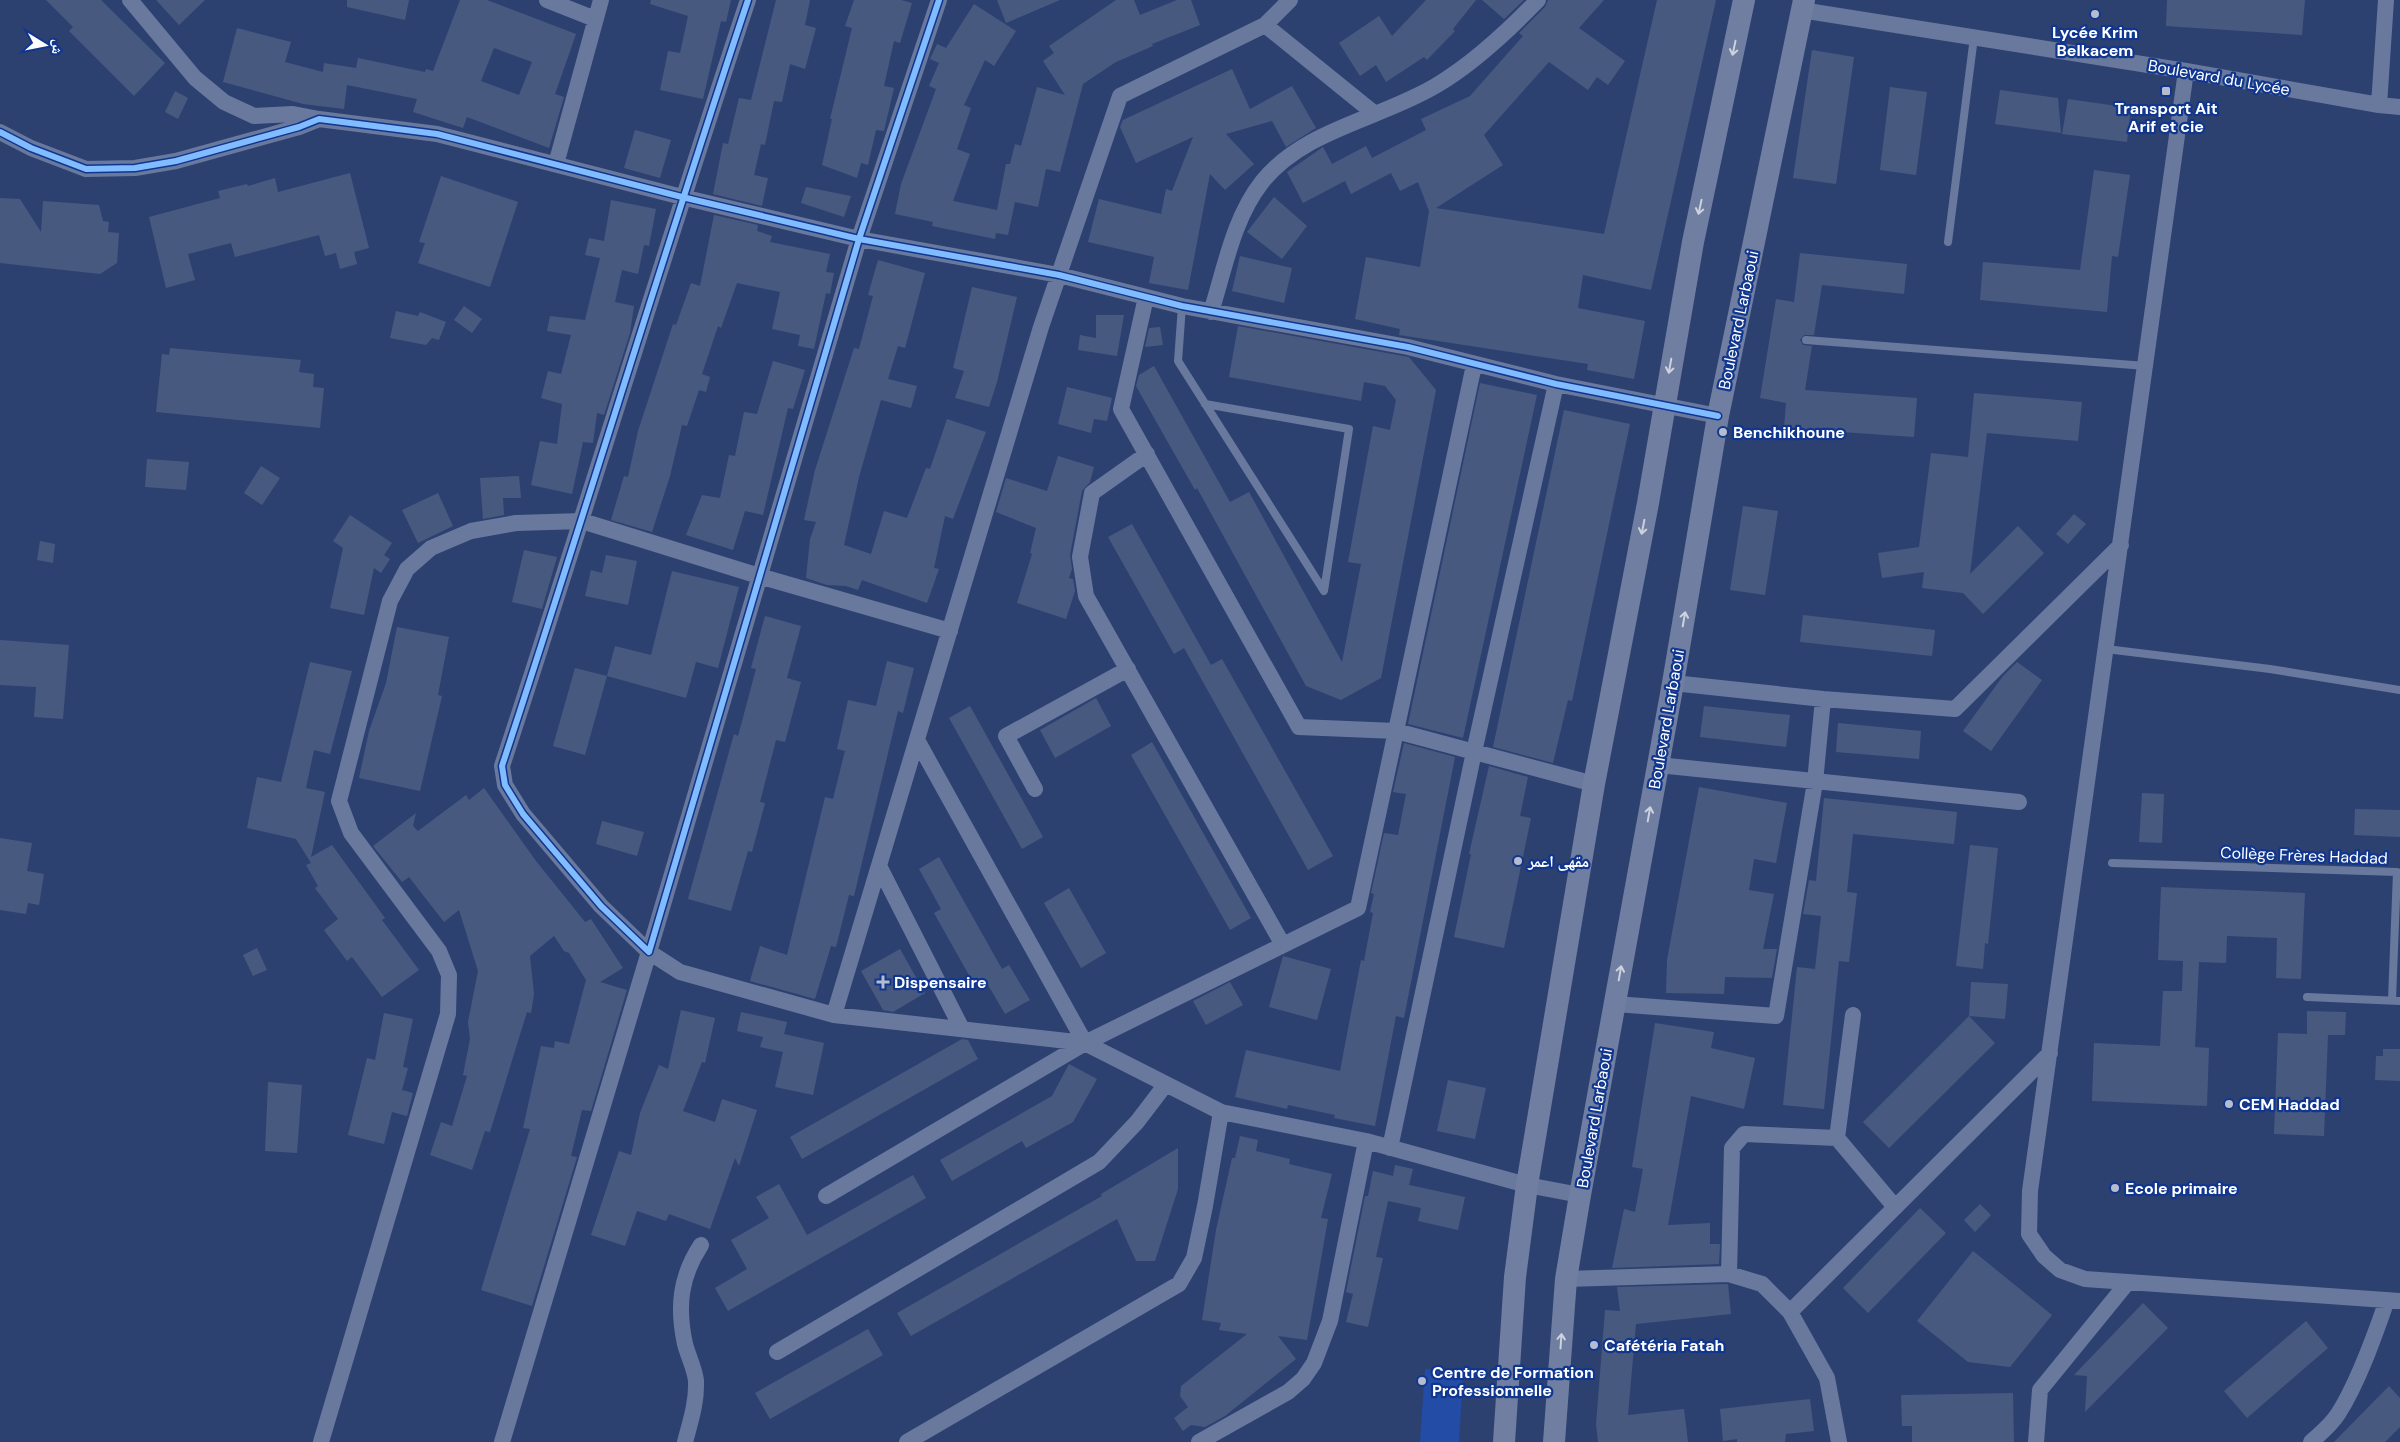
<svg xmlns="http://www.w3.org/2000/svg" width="2400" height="1442" font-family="'DM Sans','Noto Naskh Arabic',sans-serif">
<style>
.green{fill:#234ca6}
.building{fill:#485980;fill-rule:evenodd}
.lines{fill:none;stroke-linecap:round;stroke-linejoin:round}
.service{stroke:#69799e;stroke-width:8}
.minor{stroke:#69799e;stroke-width:16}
.secondary{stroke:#707ea1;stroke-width:22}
.cycleway-casing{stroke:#10368e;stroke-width:9}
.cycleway{stroke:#80bcff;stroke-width:6}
.oneway{stroke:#cdd2de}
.poi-dot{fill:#b6bccd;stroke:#10368e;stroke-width:2}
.labels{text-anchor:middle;stroke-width:4.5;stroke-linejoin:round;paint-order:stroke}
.poi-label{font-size:16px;font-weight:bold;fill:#fff;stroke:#10368e;text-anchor:start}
.street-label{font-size:16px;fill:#fff;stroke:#10368e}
</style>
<rect width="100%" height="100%" fill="#2d4171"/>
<path class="green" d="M1425 1369 1463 1372 1459 1442H1420Z"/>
<path class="building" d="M46 0H101L165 63 134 96 69 31 73 27Z
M156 0H205L179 25Z
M347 0H409L405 20 347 7Z
M460 0H487L576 34 555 94 564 97 549 148 467 117 463 128 413 112 417 99 347 85 344 109 303 104 223 82 237 28 291 42 285 62 323 72 324 63 356 68 358 58 425 72 426 69 433 71ZM494 48 532 62 519 95 481 81Z
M651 0H731L726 22 721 21 703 99 660 90 668 51 680 53 688 16 650 4Z
M776 0H810L805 25 816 28 805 69 790 64 782 102 774 101 765 145 761 144 754 175 768 178 762 206 713 194 723 143 728 144 739 98 751 100Z
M854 0H901L912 3 900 43 894 41 884 86 894 88 884 131 876 130 868 165 861 163 857 178 822 165 832 119H830L852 28 845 26Z
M997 0H1060L1006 23Z
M1116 0H1134L1140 15 1177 0H1191L1200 25 1152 44 1153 46 1116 62 1083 84 1060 172 1046 169 1038 207 1015 202 1008 235 996 233 995 239 932 226 933 222 895 214 901 184 936 89 929 86 939 63 930 59 937 44 946 48 974 4 1016 31 994 66 985 60 964 105 971 108 957 149 970 154 953 201 997 210 1006 164H1010L1015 144 1021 146 1037 87 1065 95 1043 61 1054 53 1049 46Z
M1426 0H1476L1453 29 1455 31 1427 60 1424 57 1386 82 1376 65 1360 76 1339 43 1379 16 1392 36Z
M1482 0H1524L1504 19Z
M1548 0H1604L1579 28 1625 61 1608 85 1597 77 1588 90 1549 62 1484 135 1503 165 1436 208 1604 234 1657 0H1716L1651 290 1583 275 1578 308 1645 321 1634 379 1587 370 1588 364 1399 335 1400 329 1355 319 1366 257 1420 267 1429 211 1418 182 1400 191 1391 173 1351 194 1345 181 1303 203 1287 172 1323 147 1332 164 1366 146 1372 158 1426 130 1421 119 1470 96 1523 36 1519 33 1545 7Z
M2167 0H2305L2302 35 2166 26Z
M1812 50 1854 57 1836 184 1793 178Z
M1232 69 1250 109 1292 86 1316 128 1286 147 1272 121 1226 134 1254 164 1225 190 1210 174 1188 290 1149 283 1154 257 1088 242 1099 199 1161 214 1166 189 1172 191 1193 137 1136 163 1120 127 1123 120Z
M1890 87 1927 92 1916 175 1880 170Z
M2000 90 2058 98 2061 133 1995 124Z
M175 91 188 98 178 119 165 112Z
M2068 99 2131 108 2127 142 2062 134Z
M635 130 671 140 660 178 624 168Z
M2094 170 2130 175 2118 257 2112 256 2107 312 1980 300 1983 262 2080 270Z
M350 173 369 248 354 252 357 264 340 269 336 253 325 256 319 235 235 257 231 243 188 254 195 280 166 288 149 217 220 198 218 191 247 184 248 186 275 178 278 192Z
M441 176 518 202 490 287 418 263 425 243 419 242Z
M806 187 851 196 844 217 801 203Z
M1274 197 1307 226 1282 259 1247 232Z
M0 198 20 199 41 232 43 201 99 205 103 221 109 222 108 232 119 233 117 263 100 274 0 263Z
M611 200 656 209 649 246 644 245 638 274 622 270 615 302 634 306 630 333 604 415 597 413 593 443 583 442 572 494 531 485 540 441 557 444 562 404 541 398 548 371 561 374 571 335 547 331 550 316 585 320 600 258 585 255 589 238 604 241Z
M714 215 758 225 757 231 772 236 770 242 830 254 826 272 834 273 830 294 826 293 814 349 798 346 800 335 772 329 780 292 737 283 721 328 718 326 702 374 710 377 706 392 699 390 687 426 682 425 670 476 652 532 611 520 624 476 628 477 638 431 673 324 676 325 691 283 700 286Z
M1800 253 1907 264 1904 294 1822 285 1814 335H1804L1800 340 1803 345 1812 346 1805 390 1917 398 1914 437 1784 428 1786 403 1760 398 1776 299 1794 302Z
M1240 256 1292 268 1284 303 1232 291Z
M878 260 925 273 905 348 898 346 888 379 917 386 911 408 881 400 859 477 844 545 871 554 884 511 907 518 926 468 930 469 947 419 986 432 953 519 945 516 934 568 939 569 927 603 862 580 858 590 846 586 827 585 806 578 810 539 816 522 804 520 815 470 854 348 859 349 873 296 868 295Z
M972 287 1017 297 997 382 989 407 955 398 964 371 953 368Z
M464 306 482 319 472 333 454 320Z
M396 311 418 316 420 312 446 322 439 340 432 338 426 345 390 338Z
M1096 315H1124L1117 356 1078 350 1080 335 1096 338Z
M1238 326 1409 357 1436 390 1381 678 1341 700 1306 686 1197 488 1195 490 1136 386 1139 375 1154 366 1230 502 1249 492 1342 662 1361 564 1348 562 1373 426 1390 430 1396 400 1385 386 1364 382 1361 401 1229 377Z
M1160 327 1163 345 1145 347 1149 328Z
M170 348 301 360 299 372 314 374 313 387 324 388 320 428 156 412 162 354 169 355Z
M773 361 805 370 793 409 788 408 763 515 745 511 733 550 686 535 702 495 720 498 729 455 735 456 744 412 757 414Z
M1480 383 1537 395 1463 738 1408 724Z
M1067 387 1112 398 1107 421 1094 419 1091 433 1058 424Z
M1974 393 2082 402 2078 441 1987 433 1970 574 2018 526 2044 553 1983 614 1963 593 1922 588 1924 572 1882 578 1878 553 1919 547 1931 453 1968 457Z
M1564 410 1630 424 1572 701 1568 700 1553 763 1493 747Z
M1058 456 1094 467 1090 482 1082 491 1070 555 1072 569 1069 578 1073 579 1075 591 1066 619 1017 603 1032 554 1030 553 1036 528 996 512 1006 478 1047 491Z
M147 459 189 462 186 490 145 487Z
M261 466 280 478 262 505 244 493Z
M519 476 521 498H503L504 515 483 519 480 478Z
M438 493 453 526 418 543 402 510Z
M1743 506 1778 511 1765 595 1730 590Z
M2074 514 2086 524 2068 544 2056 534Z
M350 515 392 543 384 555 390 559 381 573 374 568 364 615 330 608 343 548 333 541Z
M1132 524 1211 665 1222 659 1333 856 1308 870 1184 648 1174 654 1108 537Z
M40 541 55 544 53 563 37 560Z
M524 550 557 557 542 609 512 602Z
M606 555 637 561 628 605 585 596 591 570 602 573Z
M672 571 739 587 718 668 696 662 686 698 607 676 615 646 651 655Z
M1803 615 1935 630 1932 656 1800 642Z
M765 616 801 626 787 678 801 682 785 742 776 740 760 802 765 803 752 852 748 851 731 911 688 899 734 734 738 736 756 669 751 668Z
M397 627 449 637 438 695 442 696 420 791 359 778 369 731 386 683Z
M0 640 69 645 63 719 34 717 36 687 0 685Z
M887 661 914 668 903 713 898 711 854 896 849 895 836 947 831 946 815 999 750 981 760 946 787 955 825 797 833 799 845 751 837 749 848 700 876 706Z
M310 662 352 671 330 754 314 750 306 788 325 792 311 857 332 845 385 918 382 920 419 970 382 997 352 957 347 961 324 930 338 919 315 888 318 886 306 865 311 863 296 839 247 828 257 777 281 782Z
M2017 662 2042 680 1991 751 1963 731 2003 676Z
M575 668 607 676 585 755 553 746Z
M1096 698 1111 726 1055 758 1040 730Z
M970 706 1043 837 1022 849 949 718Z
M1704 706 1790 715 1786 747 1700 737Z
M1838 723 1921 731 1919 759 1836 752Z
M1152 742 1251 918 1230 930 1131 755Z
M1404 743 1455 757 1404 1018 1396 1016 1375 1126 1334 1118 1335 1115 1288 1105 1287 1109 1235 1097 1246 1050 1340 1071 1361 960 1364 961 1373 913 1370 912 1374 894 1371 893 1384 833 1398 835 1406 794 1393 792Z
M1489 766 1528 777 1520 816 1531 818 1504 948 1454 937 1471 854H1469Z
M1699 787 1787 803 1776 863 1754 859 1749 890 1774 894 1763 949H1777L1772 978 1725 977 1724 994 1666 993 1667 960Z
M484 788 536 861 585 922 591 919 623 968 600 982 627 990 591 1111 582 1110 571 1156 577 1157 532 1306 481 1290 530 1129 523 1128 541 1046 554 1048 555 1041 569 1044 586 980 569 953 564 951 554 936 530 956 534 994 531 1013 527 1012 490 1132 485 1131 472 1170 430 1155 441 1122 452 1126 467 1076 463 1075 470 1039 468 1022 478 971 459 910 444 922 409 877 402 882 373 846 416 813 413 826 418 831 466 795 469 800Z
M2142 793 2164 794 2162 843 2139 842Z
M1824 798 1957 812 1954 844 1853 834 1847 892 1857 893 1849 962 1839 961 1824 1109 1783 1105 1797 967 1815 969 1821 916 1803 914 1809 880 1816 881Z
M2355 809 2400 810V837L2354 835Z
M602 821 644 832 637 856 596 844Z
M0 838 32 843 27 871 44 874 39 905 28 903 26 914 0 910Z
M1970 845 1998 848 1988 944 1985 943 1983 969 1956 966Z
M939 857 1002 969 1009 965 1030 1000 1005 1014 984 978 974 984 934 913 941 909 919 869Z
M2161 887 2305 893 2301 979 2276 978 2277 938 2227 936 2226 963 2199 962 2195 1047 2209 1048 2207 1106 2092 1101 2094 1043 2160 1046 2163 991H2182L2183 961 2158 960Z
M1069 888 1106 953 1081 968 1044 903Z
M257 948 267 970 253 976 243 955Z
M900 949 925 993 893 1012 883 1010 861 971Z
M1283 956 1331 969 1317 1020 1269 1007Z
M1230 982 1243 1005 1206 1025 1193 1001Z
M1971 982 2008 984 2005 1019 1969 1016Z
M681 1010 715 1018 705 1063 702 1062 683 1111 715 1122 722 1099 757 1110 739 1166 735 1158 710 1229 669 1214 666 1221 637 1211 625 1246 591 1235 619 1151 631 1155 640 1113 659 1065 668 1069Z
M2307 1011 2346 1012 2345 1035H2328L2324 1136 2274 1134 2278 1033 2307 1034Z
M741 1012 787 1022 784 1034 824 1043 813 1095 775 1087 783 1052 760 1047 763 1037 737 1031Z
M384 1013 413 1019 403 1067 408 1068 402 1090 413 1093 407 1116 392 1112 384 1144 348 1135 367 1058 375 1060Z
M1969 1016 1995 1043 1889 1148 1863 1122Z
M1655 1023 1714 1032 1711 1048 1755 1058 1744 1109 1691 1096 1668 1225 1710 1223V1244H1720L1719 1264 1612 1268 1624 1209 1635 1212 1643 1169 1632 1167Z
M962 1039 968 1040 978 1059 802 1159 790 1137Z
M2383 1049H2400V1081L2375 1080 2376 1056H2383Z
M1069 1064 1097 1079 1073 1122 1026 1148 1022 1141 952 1181 940 1160 1052 1096Z
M1448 1080 1486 1088 1475 1139 1437 1131Z
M268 1082 302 1085 297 1153 265 1151Z
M1240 1136 1258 1140 1256 1151 1290 1159 1289 1164 1332 1174 1321 1218 1328 1219 1307 1340 1278 1336 1296 1359 1225 1416 1205 1427 1191 1425 1183 1431 1174 1418 1188 1407 1180 1396 1181 1386 1247 1334 1219 1330 1221 1323 1202 1320 1216 1230 1232 1158H1235Z
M1178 1148V1189L1155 1261H1136L1117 1219 911 1336 897 1313 1102 1196 1101 1194Z
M1395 1165 1413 1169 1409 1185 1465 1197 1458 1230 1418 1221 1421 1208 1388 1201 1376 1257 1383 1258 1368 1327 1346 1322 1353 1294 1346 1292 1365 1196H1368L1373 1171 1393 1176Z
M913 1175 926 1198 728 1311 715 1288 747 1269 731 1240 769 1218 756 1197 779 1184 807 1235Z
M1980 1204 1991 1215 1975 1232 1964 1220Z
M1920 1208 1946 1233 1868 1313 1843 1288Z
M1973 1251 2052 1315 2010 1367 1968 1362 1917 1321Z
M1728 1284 1731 1314 1636 1324 1628 1415 1684 1409 1688 1442H1598L1596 1424 1605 1310 1620 1311 1617 1287Z
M2143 1303 2168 1328 2085 1412 2087 1376 2074 1375Z
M2306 1321 2328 1348 2247 1418 2224 1391Z
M868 1329 883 1355 770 1419 755 1393Z
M2389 1386 2400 1398V1427L2385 1442H2334Z
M2013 1393 2014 1442H1912V1426H1902L1901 1395Z
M1810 1399 1814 1431 1786 1434 1785 1442H1737V1439L1723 1441 1720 1409Z"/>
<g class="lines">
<path class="service" d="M1948 242 1974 37
M1182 306 1178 361 1324 591 1349 429 1205 404
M1806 340 2146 366
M2106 649 2270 669 2400 690
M2112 863 2397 872 2392 1000
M2307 997 2400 1001"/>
<path class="minor" d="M130 0 195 78 224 102 254 116 293 114 319 119
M547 0 595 19
M748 0C663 254 586 511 502 766L505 785 523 814 601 906 649 952 859 239 939 0
M1801 10 2186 71 2379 105 2400 107
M1265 25 1375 114
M2186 71 2030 1191 2029 1234 2044 1256 2060 1270 2085 1279 2400 1301
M2379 105 2386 0
M0 132 31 148 86 169 135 168 176 161 299 127 319 119 437 134 682 197 859 239 1059 275 1182 306 1408 347 1556 384 1718 416
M556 164 601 0
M1211 312C1225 268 1233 219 1262 182 1304 129 1381 119 1437 85 1474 63 1508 31 1538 0
M1474 365 1396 731 1594 784
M1147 454 1092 493 1080 557 1086 596 1283 945
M1673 683 1823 699 1955 709 2121 545
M917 740 1085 1043
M1658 765 2019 802
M1035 789 1006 736 1128 669
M879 866 962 1029
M1615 1004 1776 1016 1815 782 1823 699
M834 1015 1041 327 1120 96 1265 25 1290 0
M1853 1015 1837 1138 1895 1207
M1390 1148 1474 752 1556 384
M826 1196 1085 1043 1358 908 1396 731 1299 727 1121 409 1146 297
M1729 1274 1732 1148 1744 1134 1837 1138
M1566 1279 1729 1274 1762 1284 1790 1312 1827 1378 1839 1442
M1790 1312 2050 1053
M777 1352 1099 1162 1137 1122 1166 1084
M321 1442 448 1014 449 975 439 951 351 833 339 801 390 601 407 569 431 548 471 531 516 523 582 521 759 576 950 631
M502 1442 649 952 680 972 834 1015 1085 1043 1221 1112 1366 1141 1527 1185 1580 1195
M685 1442C690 1423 697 1402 696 1381 695 1369 688 1356 685 1344 677 1307 680 1277 701 1245
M907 1442 1179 1284 1194 1258 1205 1206 1221 1112
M1199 1442 1288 1392 1303 1379 1314 1363 1330 1321 1366 1141
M2036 1442 2040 1390 2128 1282
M2311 1442C2321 1433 2331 1425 2338 1414 2358 1383 2375 1335 2387 1300"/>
<path class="secondary" d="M1504 1442 1515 1277 1527 1185 1594 784 1648 503 1693 242 1744 0
M1554 1442 1566 1279 1580 1195 1673 683 1718 416 1804 0"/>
<defs>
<path id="cycleway" d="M748 0C663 254 586 511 502 766L505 785 523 814 601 906 649 952 859 239 939 0
M0 132 31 148 86 169 135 168 176 161 299 127 319 119 437 134 682 197 859 239 1059 275 1182 306 1408 347 1556 384 1718 416"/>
</defs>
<use href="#cycleway" class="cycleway-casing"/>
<use href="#cycleway" class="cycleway"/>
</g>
<defs><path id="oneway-shaft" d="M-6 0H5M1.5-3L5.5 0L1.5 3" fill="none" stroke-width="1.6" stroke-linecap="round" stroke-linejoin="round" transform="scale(1.25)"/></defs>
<g class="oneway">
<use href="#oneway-shaft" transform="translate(1734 48) rotate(102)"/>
<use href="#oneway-shaft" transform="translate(1700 207) rotate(102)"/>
<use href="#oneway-shaft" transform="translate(1670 366) rotate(100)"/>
<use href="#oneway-shaft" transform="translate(1643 527) rotate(101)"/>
<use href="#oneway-shaft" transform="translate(1684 619) rotate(-80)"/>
<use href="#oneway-shaft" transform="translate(1649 814) rotate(-80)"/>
<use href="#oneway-shaft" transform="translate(1620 973) rotate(-80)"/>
<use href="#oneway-shaft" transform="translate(1561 1341) rotate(-86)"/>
</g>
<g class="poi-dot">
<circle cx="2095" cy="14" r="5"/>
<rect x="2161" y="86" width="10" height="10" rx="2.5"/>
<circle cx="1723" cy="432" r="5"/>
<circle cx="1518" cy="861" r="5"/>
<path d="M880.5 974.5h5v5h5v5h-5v5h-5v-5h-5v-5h5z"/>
<circle cx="2229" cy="1104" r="5"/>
<circle cx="2115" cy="1188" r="5"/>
<circle cx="1594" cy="1345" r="5"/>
<circle cx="1422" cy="1381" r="5"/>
</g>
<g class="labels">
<g class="poi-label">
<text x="2095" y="38" text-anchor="middle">Lycée Krim<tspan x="2095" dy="18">Belkacem</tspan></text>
<text x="2166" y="114" text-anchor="middle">Transport Ait<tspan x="2166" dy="18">Arif et cie</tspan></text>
<text x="1733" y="438">Benchikhoune</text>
<text x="1528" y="867">مقهى اعمر</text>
<text x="894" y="988">Dispensaire</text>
<text x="2239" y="1110">CEM Haddad</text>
<text x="2125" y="1194">Ecole primaire</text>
<text x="1604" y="1351">Cafétéria Fatah</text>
<text x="1432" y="1378">Centre de Formation<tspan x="1432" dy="18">Professionnelle</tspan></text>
</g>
<g class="street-label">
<text transform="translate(2219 77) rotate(10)" y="6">Boulevard du Lycée</text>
<text transform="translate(1738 320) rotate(-78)" y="6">Boulevard Larbaoui</text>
<text transform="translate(1666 719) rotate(-80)" y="6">Boulevard Larbaoui</text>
<text transform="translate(2304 855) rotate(2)" y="6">Collège Frères Haddad</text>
<text transform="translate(1594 1118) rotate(-80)" y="6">Boulevard Larbaoui</text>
</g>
</g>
<g transform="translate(45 45) rotate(100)" stroke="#10368e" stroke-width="4" paint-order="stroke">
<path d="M0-4L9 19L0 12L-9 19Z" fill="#ffffff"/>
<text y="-8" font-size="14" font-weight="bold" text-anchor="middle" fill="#ffffff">ش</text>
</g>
</svg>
